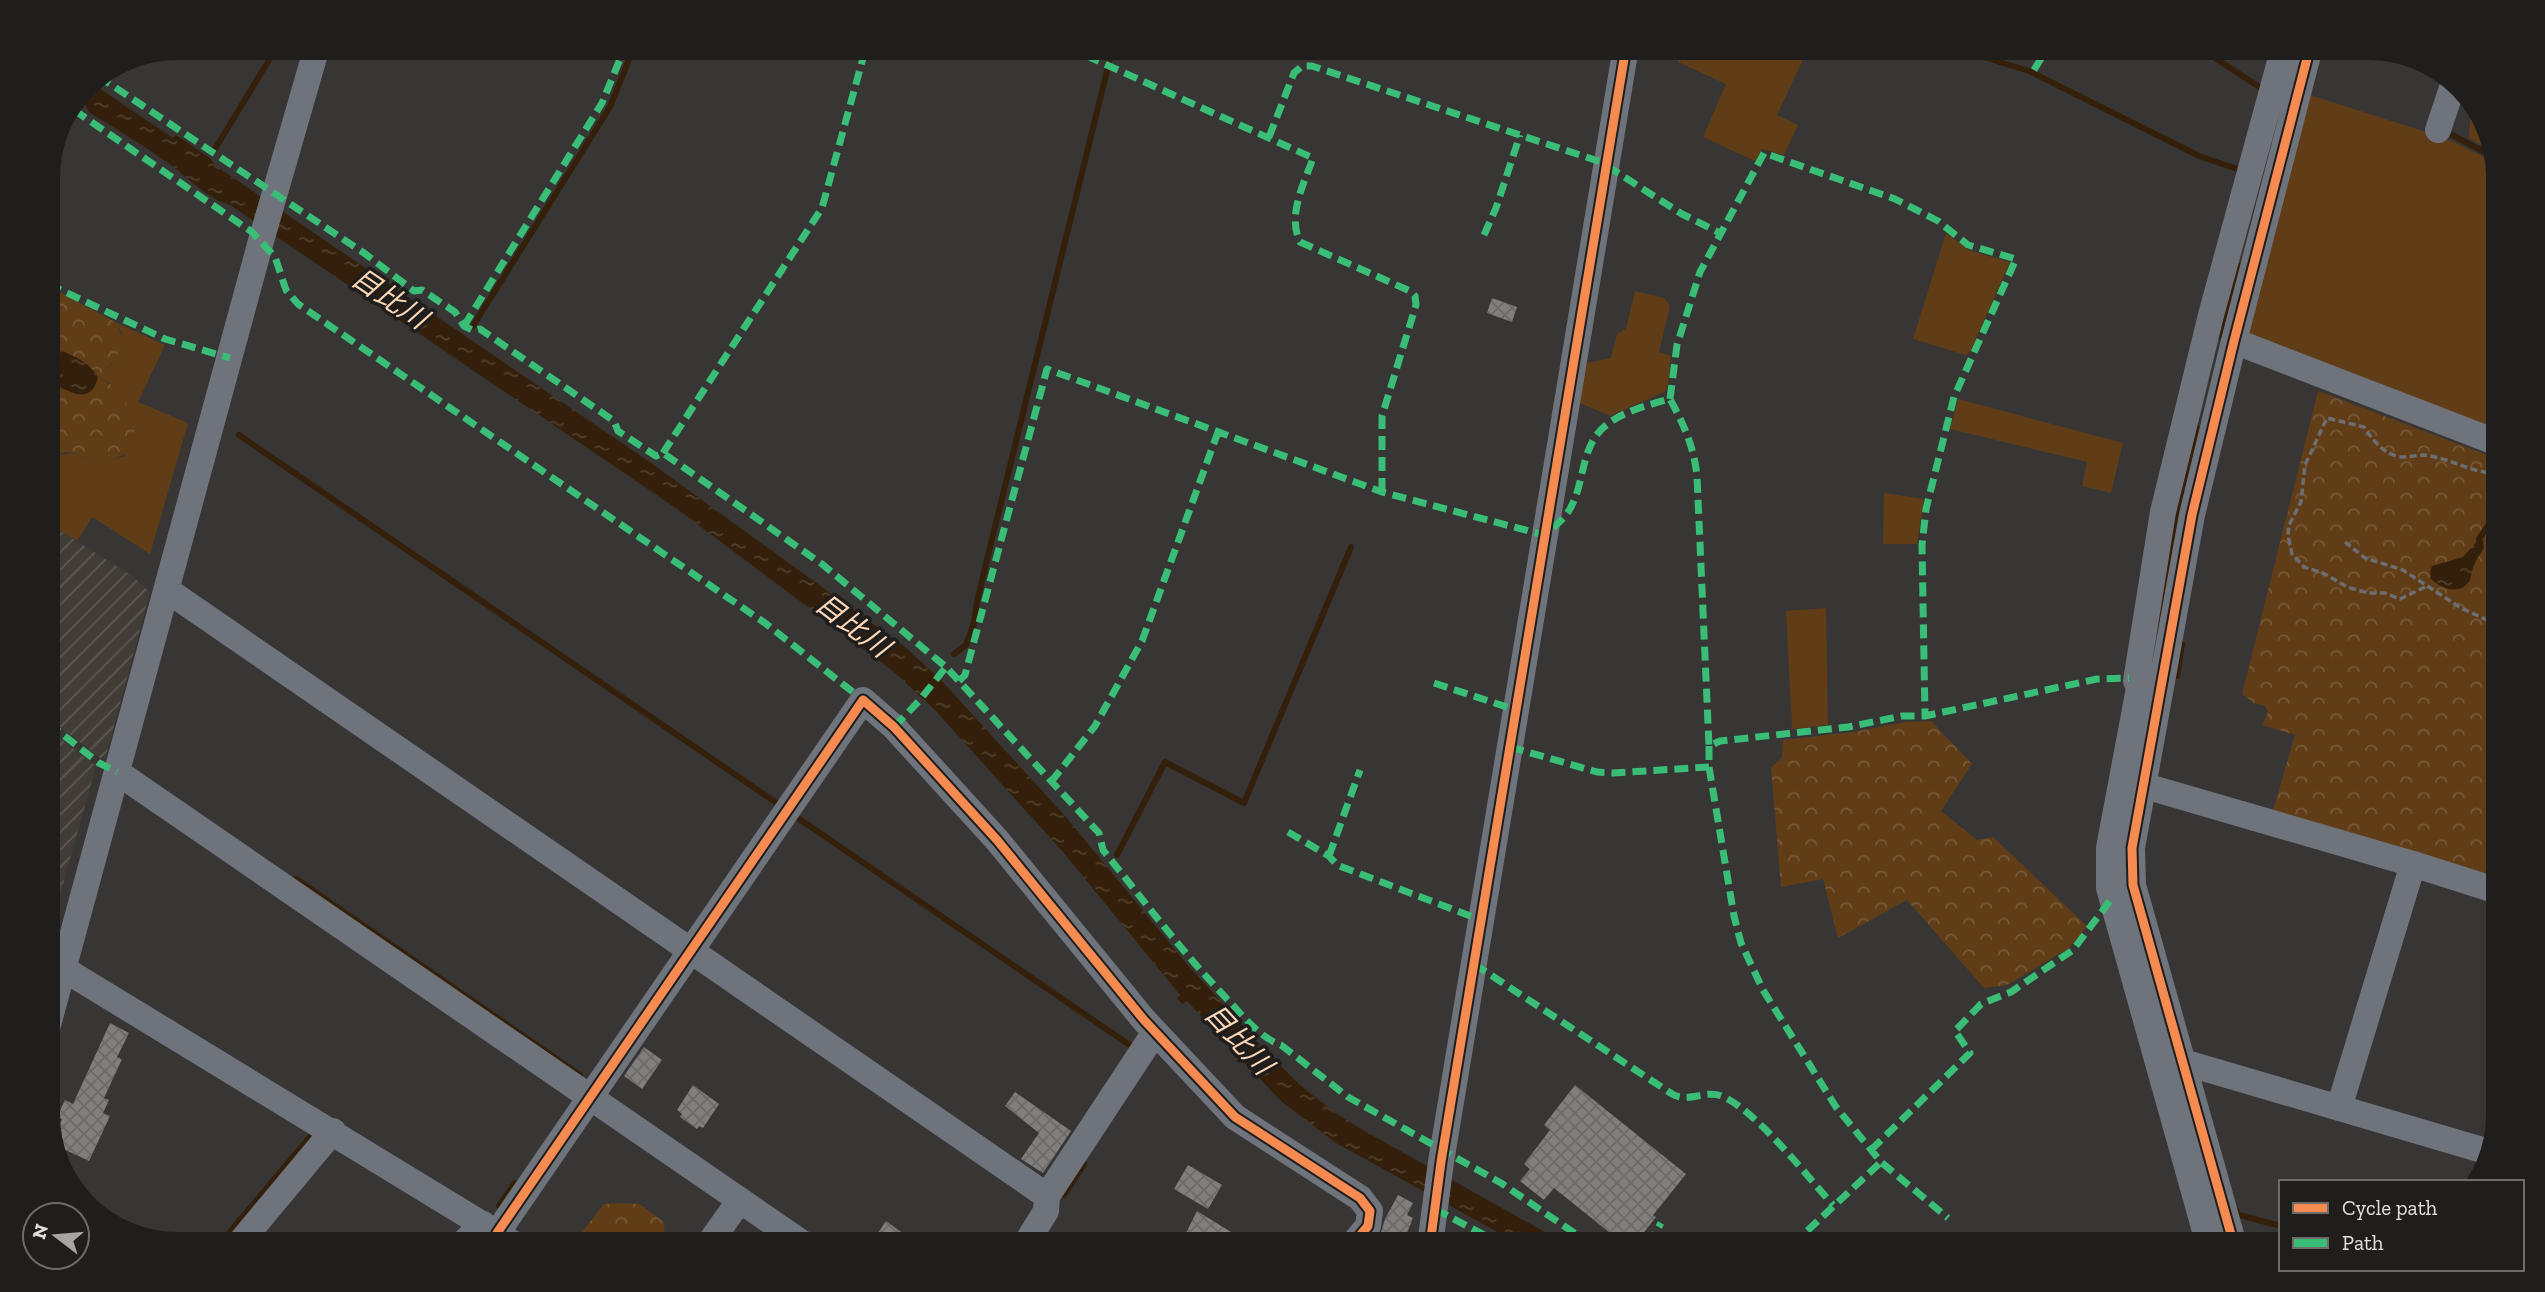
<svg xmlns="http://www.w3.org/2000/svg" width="2545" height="1292" font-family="'Zilla Slab','Noto Sans JP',serif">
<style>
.industrial{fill:url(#industrial-furrows)}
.green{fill:#603d17}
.forest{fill:url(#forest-crowns)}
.water{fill:url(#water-ripples)}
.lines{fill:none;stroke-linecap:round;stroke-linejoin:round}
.stream{stroke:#34200a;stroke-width:6}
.building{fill:url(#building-cross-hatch)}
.path{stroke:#6c6e72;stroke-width:3.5;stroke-dasharray:7 3.5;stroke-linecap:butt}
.minor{stroke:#6e737c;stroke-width:26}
.quiet{stroke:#3abd76;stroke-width:7;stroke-dasharray:14 7;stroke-linecap:butt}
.cycleway-casing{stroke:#1f1e1d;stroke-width:13}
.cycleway{stroke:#f68b52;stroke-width:9}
.labels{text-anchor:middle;stroke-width:7;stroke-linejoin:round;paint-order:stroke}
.water-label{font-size:28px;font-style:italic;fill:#fed8b6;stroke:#1f1e1d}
</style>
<defs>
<pattern id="industrial-furrows" width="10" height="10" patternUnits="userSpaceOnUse" patternTransform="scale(1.75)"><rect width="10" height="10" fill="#423c36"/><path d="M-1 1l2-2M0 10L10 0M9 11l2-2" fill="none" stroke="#5d5853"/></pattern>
<pattern id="forest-crowns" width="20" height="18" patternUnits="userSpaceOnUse" patternTransform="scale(1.75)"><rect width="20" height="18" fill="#603d17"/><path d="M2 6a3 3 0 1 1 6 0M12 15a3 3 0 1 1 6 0" fill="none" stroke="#775938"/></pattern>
<pattern id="water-ripples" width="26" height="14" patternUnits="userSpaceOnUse" patternTransform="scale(1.75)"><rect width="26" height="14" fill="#34200a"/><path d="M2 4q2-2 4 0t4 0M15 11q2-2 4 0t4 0" fill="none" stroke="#51402d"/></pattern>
<pattern id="building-cross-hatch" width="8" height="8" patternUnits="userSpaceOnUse" patternTransform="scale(1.75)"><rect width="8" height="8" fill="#807f7e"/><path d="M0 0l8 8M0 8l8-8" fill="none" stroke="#6b6a69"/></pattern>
</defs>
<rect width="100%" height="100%" fill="#373635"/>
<path class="industrial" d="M48 523 131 575 150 592 105 759 100 758 48 717Z
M48 729 96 766 52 924 48 926Z"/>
<path class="green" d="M1684 47H1809L1777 115 1798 125 1784 155 1762 149 1755 161 1703 137 1726 84 1678 62Z
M2307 94 2445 138 2496 163 2498 432 2245 335Z
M1946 233 1968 250 2010 262 1970 352 1966 355 1913 339Z
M1635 291 1664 298 1670 306 1659 352 1671 356C1669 366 1670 381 1666 390 1664 394 1620 410 1611 416L1575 401 1581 364 1611 358 1617 334 1626 329Z
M117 323 165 345 138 402 188 423 150 554 92 517 77 541 48 523V449L57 455 74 453 86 458 109 461 125 456 110 383 98 377 112 364 122 333Z
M1958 399 2123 443 2111 493 2082 486 2087 462 1950 429Z
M1884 493 1924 499 1917 544H1883Z
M1826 608 1828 725 1792 729 1786 611Z"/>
<path class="forest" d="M2476 105 2491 150 2469 138 2471 110Z
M48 286 117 323C128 346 115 362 98 377 129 393 129 408 136 440 122 460 109 466 84 457 81 456 78 453 74 453 61 451 61 456 48 449V384L51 381 63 390 94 371 81 360 48 345Z
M2318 391 2498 459V883L2271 817 2295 735 2262 725 2268 712 2265 706 2254 703 2242 694Z
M1931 721 1972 764 1941 811 1977 840 1993 837 2087 926 2069 948 2007 985 1984 988 1907 900 1838 938 1823 879 1781 887 1771 767 1782 758 1783 740 1853 732 1906 722Z
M621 1203 639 1204 664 1222 665 1245H620L608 1237 602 1239 597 1245H572L604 1204Z"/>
<path class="water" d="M90 82 173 138 176 135 210 158 216 166 644 458 905 647 941 680 1066 817 1187 964 1264 1049 1300 1085 1334 1112 1363 1130 1568 1245H1521L1336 1143 1282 1102 1242 1060 1237 1062 1234 1058 1237 1054 1187 1001 1182 1004 1177 998 1180 995 1063 852 933 708 894 672 677 509 230 205C205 197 189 178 168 163 143 145 116 129 90 113L85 105 78 102 85 85Z
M48 345C66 353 87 359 98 377 91 409 63 389 48 379Z
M2479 539 2483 540 2484 548C2481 553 2477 558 2475 563 2472 568 2472 574 2470 580 2461 596 2441 589 2431 579L2430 572 2432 566 2463 557Z"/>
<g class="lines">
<path class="stream" d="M1951 47 2029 71 2199 156 2240 170
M2198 47 2261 88
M1109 61 1113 47
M2450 134 2494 157
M215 149 277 47
M473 326 610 107 634 47
M2219 336 2238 266
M239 435 781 806
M2479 539 2498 511
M2158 631 2173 531 2197 428
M954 654 966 645 974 623 977 601 993 535 1107 71
M2177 676 2182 644
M795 816 1134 1048
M1117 855 1165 762 1244 803 1351 547
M296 879 580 1075
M1064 1195 1084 1164
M499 1206 515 1183
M2235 1209 2239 1215 2281 1226
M219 1245 310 1137"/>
</g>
<path class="building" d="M1492 298 1517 307 1512 322 1487 313Z
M110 1023 129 1033 117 1057 122 1059 104 1098 109 1100 103 1113 110 1116 89 1161 55 1145 53 1139 62 1119 57 1117 65 1100 73 1104Z
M644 1047 662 1060 642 1089 624 1076Z
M693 1085 719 1104 703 1128 699 1126 697 1129 680 1117 682 1114 677 1110Z
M1575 1085 1686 1174 1653 1215 1656 1217 1634 1245H1625L1554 1188 1544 1200 1520 1181 1530 1169 1524 1164 1550 1130 1544 1125Z
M1015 1092 1071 1131 1043 1173 1021 1159 1039 1133 1005 1106Z
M1188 1165 1222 1185 1208 1209 1174 1189Z
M1398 1195 1413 1203 1407 1215 1413 1218 1409 1228 1401 1245H1373L1380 1236 1385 1219Z
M1197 1211 1252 1245H1180Z
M886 1221 919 1245H870Z"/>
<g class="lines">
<path class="path" d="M2345 542 2365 558 2403 570 2461 608 2498 625
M2425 587 2400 599 2385 593H2368L2347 587 2323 573 2304 567 2292 554 2288 535 2289 525 2301 502 2305 465 2327 418 2364 427C2373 440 2381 451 2396 456 2406 459 2414 455 2423 455 2449 457 2472 474 2498 473"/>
<path class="minor" d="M2438 130 2453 85
M2234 341 2498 443
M167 590 1047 1196
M2136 681 2163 512 2211 315 2284 47
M2140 683 2109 848V888L2209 1245
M117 772 805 1245
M2145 786 2413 864 2498 891
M49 960 516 1245
M48 1025 261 241 317 47
M2183 1062 2489 1152
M2339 1108 2413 864
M497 1233 863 700 894 727 997 840 1144 1020 1235 1117 1360 1198 1370 1211 1368 1226 1352 1245
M238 1245 333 1131
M461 1245 483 1224
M708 1245 740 1200
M1025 1245 1046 1211 1047 1196 1155 1032
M1430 1245 1441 1162 1626 47
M2234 1245 2133 885 2132 848 2192 515 2234 341 2310 47"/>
<path class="quiet" d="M1067 47 1313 158C1304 184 1287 215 1300 242L1410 291 1415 296 1416 305 1382 416V492
M2034 70 2048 47
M98 76 364 253 414 291 422 290 455 312 464 326 474 331 480 329 614 421 618 431 656 456 663 453 822 564 946 667 1099 833 1103 850C1144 901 1183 953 1228 1000 1244 1017 1259 1037 1281 1045L1348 1097 1501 1183 1592 1245
M74 110 252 232 275 257 286 290 298 304 765 623 863 700
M1269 137 1294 73 1302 66H1312L1607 164
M1607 166 1682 214 1720 233
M1484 235 1496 208 1520 135
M48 284 165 339 230 358
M464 326 602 103 625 47
M1670 399 1677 345 1700 272 1764 153 1895 199 1938 221 1968 245 2016 259 1954 397 1926 509 1922 545 1925 716
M663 453 822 208 866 47
M959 681 965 675 1047 369 1382 492 1544 535C1555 526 1565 519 1571 507 1586 479 1580 443 1609 423 1625 411 1651 404 1670 399 1684 425 1694 447 1697 476L1709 746 1720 741 1848 727 1902 716H1925L2097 679 2129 678
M1434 683 1516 710
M48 723 99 763 117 772
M894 727 919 701 946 667
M1709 746V767L1734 916 1741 943 1763 990 1836 1107 1881 1162 1948 1218
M1510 747 1597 772 1613 773 1709 767
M1051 782 1095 726 1142 641 1218 432
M1288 832 1329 856 1337 865 1481 920
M1329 856 1360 770
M1474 964 1672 1094C1690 1104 1706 1088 1724 1097 1759 1114 1806 1175 1833 1205
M1871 1150 1970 1053 1955 1031 1981 1004 2011 992 2073 950 2112 898
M1435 1209 1503 1245
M1648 1245 1661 1223
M1792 1245 1881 1162"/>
<defs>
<path id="cycleway" d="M497 1233 863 700 894 727 997 840 1144 1020 1235 1117 1360 1198 1370 1211 1368 1226 1352 1245
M1430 1245 1441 1162 1626 47
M2234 1245 2133 885 2132 848 2192 515 2234 341 2310 47"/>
</defs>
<use href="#cycleway" class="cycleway-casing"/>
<use href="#cycleway" class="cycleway"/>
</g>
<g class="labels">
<g class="water-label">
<text transform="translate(390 298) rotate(34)" y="10">目比川</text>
<text transform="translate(853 625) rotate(37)" y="10">目比川</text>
<text transform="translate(1239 1039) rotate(47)" y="10">目比川</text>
</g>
</g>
<path d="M0 0H2545V1292H0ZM177 60H2369A117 117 0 0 1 2486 177V1115A117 117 0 0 1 2369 1232H177A117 117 0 0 1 60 1115V177A117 117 0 0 1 177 60Z" fill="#1f1e1d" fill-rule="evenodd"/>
<rect x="2279" y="1180" width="245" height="91" fill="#1f1e1d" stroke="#6d6c6b" stroke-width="2"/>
<rect x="2293" y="1203" width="35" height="10" fill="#f68b52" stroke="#6d6c6b" stroke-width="2"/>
<text x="2342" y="1215" font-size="21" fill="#e3e1e0">Cycle path</text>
<rect x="2293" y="1238" width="35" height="10" fill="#3abd76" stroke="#6d6c6b" stroke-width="2"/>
<text x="2342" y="1250" font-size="21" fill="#e3e1e0">Path</text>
<g transform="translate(56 1236) rotate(286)"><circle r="33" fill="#1f1e1d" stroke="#6d6c6b" stroke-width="2"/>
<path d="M0-5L12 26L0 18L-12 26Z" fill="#a7a5a4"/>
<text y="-10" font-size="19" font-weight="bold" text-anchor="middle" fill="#e3e1e0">N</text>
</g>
</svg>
